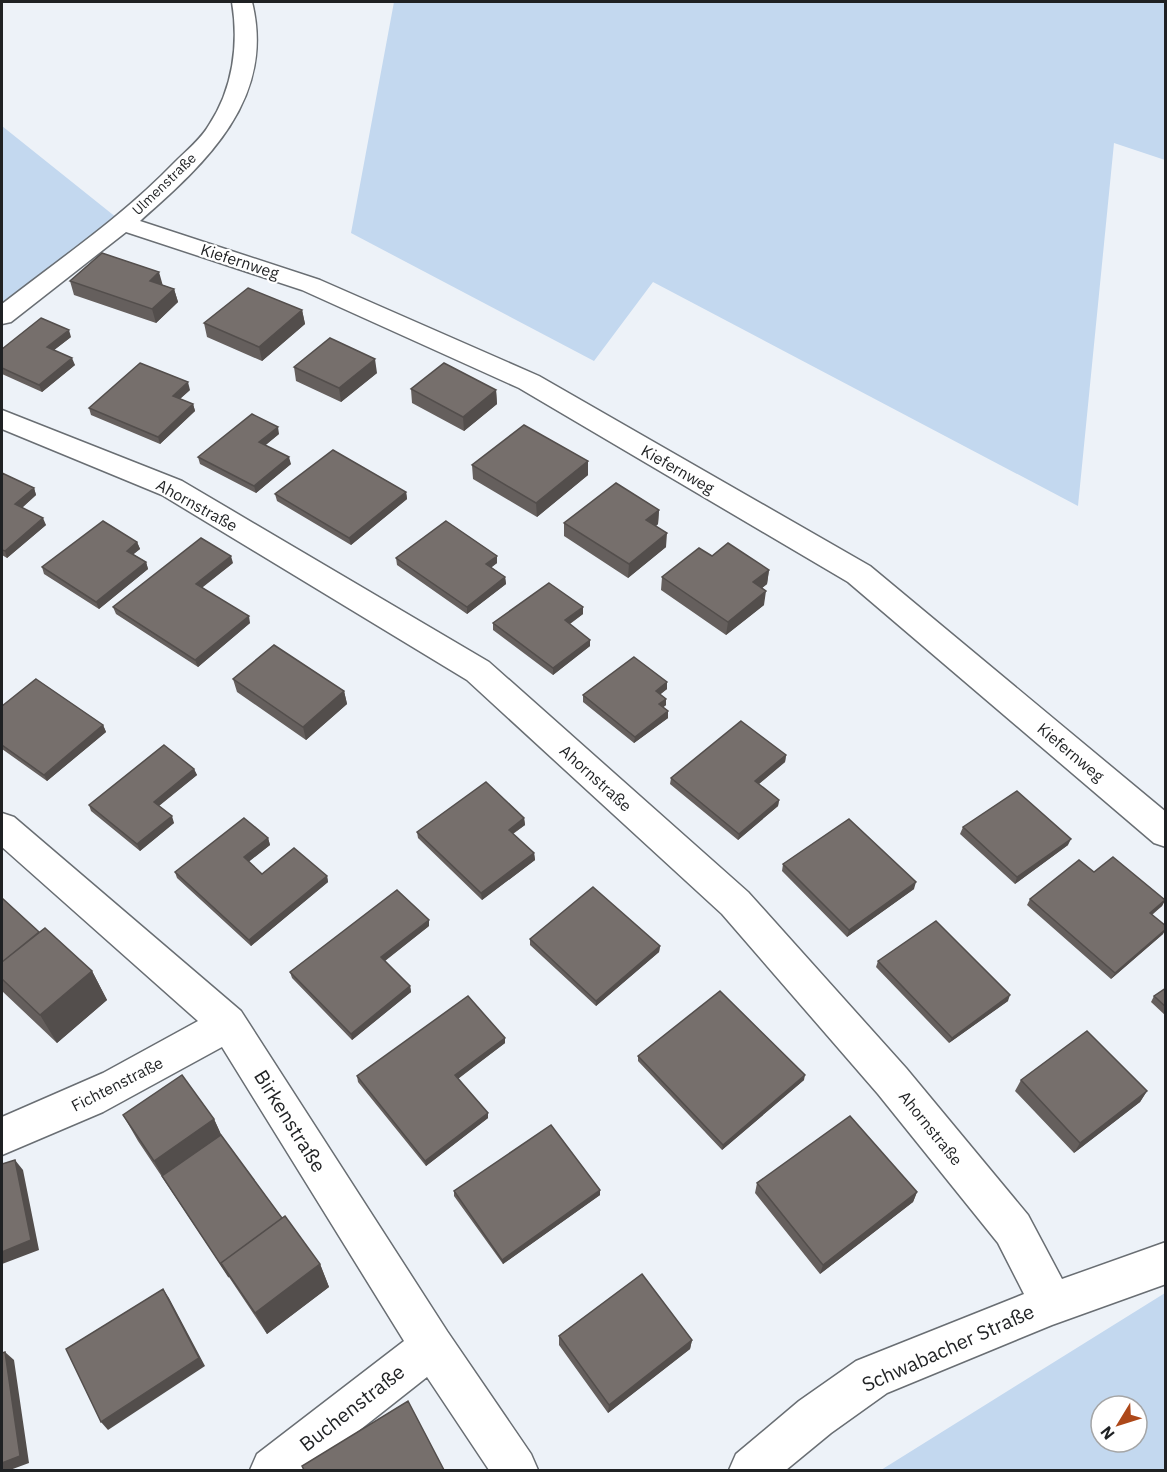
<svg xmlns="http://www.w3.org/2000/svg" width="1167" height="1472" font-family="'IBM Plex Sans',sans-serif">
<style>
.green{fill:#c3d8ef;fill-rule:evenodd}
.lines{fill:none;stroke-linecap:round;stroke-linejoin:round}
.minor-casing{stroke:#696e73;stroke-width:3}
.minor{fill:#fff;fill-rule:evenodd}
.wall{fill:#655f5d}
.shaded-wall{fill:#534e4c}
.building{fill:#766f6c;stroke:#534e4c;stroke-width:1.5}
.labels{text-anchor:middle;stroke-width:4.5;stroke-linejoin:round;paint-order:stroke}
.far-street-label{font-size:14px;fill:#1f2123;stroke:#fff}
.street-label{font-size:16px;fill:#1f2123;stroke:#fff}
.near-street-label{font-size:20px;fill:#1f2123;stroke:#fff}
</style>
<rect width="100%" height="100%" fill="#edf2f8"/>
<path class="green" d="M394 2H1165V160L1114 143 1078 506 653 282 594 361 351 233Z
M2 126 117 218 2 303Z
M1165 1293V1470H881ZM1101 1406H1137V1442H1101Z"/>
<g class="lines">
<defs>
<path id="minor" d="M232 2H252C276 99 206 163 140 221L320 280 539 376 870 566 1166 812V847L1154 843 848 582 519 388 302 290 126 232 11 322 2 324V304C61 258 123 216 175 162 186 151 201 139 209 125 233 89 239 44 232 2Z
M2 410 182 481 489 662 748 892 906 1068 1028 1215 1062 1279 1166 1242V1284L1052 1325 887 1393 831 1433 786 1470H729L736 1454 799 1401 856 1361 1024 1294 998 1243 878 1094 722 914 467 680 162 495 2 429Z
M2 813 14 817 241 1011 447 1331 531 1454 538 1470H489L427 1377 309 1470H250L257 1454 404 1341 222 1047 103 1112 2 1155V1117L103 1073 198 1021 2 847Z"/>
</defs>
<use href="#minor" class="minor-casing"/>
<use href="#minor" class="minor"/>
</g>
<path class="wall" d="M70 281 163 285 174 289 178 302 156 323 74 295Z
M302 310 305 324 262 361 207 337 204 323Z
M71 337 54 350 75 365 42 392 2 374V349Z
M294 367 377 373 341 402 296 381Z
M411 389 496 390 497 404 464 431 412 403Z
M190 390 180 399 193 404 195 411 160 444 91 415 89 408Z
M279 434 265 445 291 464 256 493 200 464 198 457Z
M588 461V475L537 517 473 479 472 465Z
M2 473 34 488 36 495 22 508 46 525 7 558 2 555Z
M406 492 407 499 351 545 277 501 275 494Z
M659 510 658 524 656 526 666 547 628 578 564 536V523Z
M137 542 140 549 133 554 146 562 148 569 99 609 44 574 42 567Z
M712 556 769 570 767 584 762 588 764 605 726 635 661 590 662 577Z
M396 558 497 563 491 567 505 577 506 584 467 614 397 565Z
M233 563 202 587 250 623 198 667 116 614 113 607Z
M583 614 570 624 590 646 553 675 493 630V623Z
M233 679 344 691 347 704 306 740 237 692Z
M667 682V689L660 694 666 699V705L663 707 668 711V718L634 743 583 702V695Z
M2 706 103 725 106 732 47 781 2 749Z
M786 755 785 762 759 784 779 800 778 806 738 840 670 784 671 778Z
M194 769 197 775 159 806 174 823 140 851 91 811 89 805Z
M524 818 525 825 513 834 534 853 535 860 482 900 418 838 417 832Z
M963 827 1068 845 1015 884 960 834Z
M268 838 270 845 248 862 262 874 327 876 328 882 251 946 177 878 175 872Z
M783 864 914 889 847 937 782 871Z
M1094 872 1165 900 1162 906 1152 915 1163 934 1111 979 1027 905 1030 899Z
M2 898 39 932 92 971 107 1000 57 1043 2 991Z
M429 926 385 961 410 986 411 992 352 1040 292 978 290 972Z
M530 939 660 946 659 952 596 1006 530 945Z
M878 961 1008 1001 949 1043 876 967Z
M1166 988V1016L1151 1002 1154 996Z
M505 1038V1043L458 1079 488 1118 426 1166 358 1082 357 1076Z
M638 1056 804 1080 722 1150 638 1061Z
M1021 1080 1147 1091 1140 1102 1074 1153 1015 1091Z
M123 1115 214 1119 221 1135 282 1218 320 1264 329 1287 267 1334 138 1141Z
M757 1183 917 1192 913 1202 820 1274 755 1193Z
M454 1191 600 1195 503 1264 454 1196Z
M559 1336 692 1340 690 1349 608 1413 559 1345Z"/>
<path class="shaded-wall" d="M159 272 163 286 150 281Z
M174 289 178 302 156 323 152 309Z
M302 310 305 324 262 361 259 347Z
M69 330 71 337 49 354 47 347Z
M72 358 75 365 42 392 39 385Z
M375 359 377 373 341 402 339 388Z
M188 382 190 390 175 403 173 396Z
M496 390 497 404 464 431 463 417Z
M193 404 195 411 160 444 158 437Z
M278 427 279 434 261 449 259 442Z
M289 457 291 464 256 493 254 486Z
M588 461V475L537 517 536 503Z
M34 488 36 495 18 511 15 504Z
M406 492 407 499 351 545 349 538Z
M659 510 658 524 646 534V520Z
M43 518 46 525 7 558 5 551Z
M667 533 666 547 628 578 629 564Z
M137 542 140 549 129 558 127 551Z
M231 556 233 563 198 591 196 584Z
M497 556V563L487 571 486 564Z
M146 562 148 569 99 609 96 602Z
M769 570 767 584 752 596 753 582Z
M505 577 506 584 467 614V607Z
M766 591 764 605 726 635 728 622Z
M583 607V614L565 627V620Z
M249 616 250 623 198 667 195 660Z
M590 640V646L553 675V668Z
M667 682V689L656 698V691Z
M344 691 347 704 306 740 303 727Z
M666 699V705L659 711V704Z
M668 711V718L634 743 635 737Z
M103 725 106 732 47 781 44 775Z
M786 755 785 762 754 788 755 781Z
M194 769 197 775 156 808 154 802Z
M779 800 778 806 738 840 739 834Z
M172 816 174 823 140 851 137 844Z
M524 818 525 825 509 836V830Z
M268 838 270 845 246 864 244 857Z
M1071 839 1068 845 1015 884 1017 877Z
M534 853 535 860 482 900 481 893Z
M327 876 328 882 251 946 249 940Z
M916 882 914 889 847 937 849 930Z
M1165 900 1162 906 1146 919 1150 913Z
M429 920V926L382 963 381 957Z
M1166 929 1163 934 1111 979 1115 973Z
M660 946 659 952 596 1006V1001Z
M92 971 107 1000 57 1043 40 1015Z
M410 986 411 992 352 1040 351 1034Z
M1010 995 1008 1001 949 1043 952 1038Z
M505 1038V1043L456 1080 455 1075Z
M805 1075 804 1080 722 1150 723 1145Z
M1147 1091 1140 1102 1074 1153 1080 1143Z
M488 1113V1118L426 1166 425 1161Z
M214 1119 226 1145 162 1176 168 1186 154 1161Z
M15 1160 23 1170 39 1250 2 1264V1252Z
M600 1190V1195L503 1264 502 1260Z
M917 1192 913 1202 820 1274 823 1265Z
M320 1264 329 1287 267 1334 255 1313Z
M163 1289 169 1298 205 1366 108 1430 101 1422Z
M692 1340 690 1349 608 1413 609 1405Z
M5 1352 14 1360 29 1463 10 1470H2Z"/>
<path class="building" d="M102 253 159 272 150 281 174 289 152 309 70 281Z
M248 288 302 310 259 347 204 323Z
M41 318 69 330 47 347 72 358 39 385 2 368V349Z
M330 338 375 359 339 388 294 367Z
M140 363 188 382 173 396 193 404 158 437 89 408Z
M444 363 496 390 463 417 411 389Z
M252 414 278 427 259 442 289 457 254 486 198 457Z
M524 425 588 461 536 503 472 465Z
M333 450 406 492 349 538 275 494Z
M2 473 34 488 15 504 43 518 5 551 2 550Z
M616 483 659 510 646 520 667 533 629 564 564 523Z
M103 521 137 542 127 551 146 562 96 602 42 567Z
M446 521 497 556 486 564 505 577 467 607 396 558Z
M201 538 231 556 196 584 249 616 195 660 113 607Z
M728 543 769 570 753 582 766 591 728 622 662 577 699 548 712 556Z
M549 583 583 607 565 620 590 640 553 668 493 623Z
M274 645 344 691 303 727 233 679Z
M634 657 667 682 656 691 666 699 659 704 668 711 635 737 583 695Z
M36 679 103 725 44 775 2 745V706Z
M741 721 786 755 755 781 779 800 739 834 671 778Z
M164 745 194 769 154 802 172 816 137 844 89 805Z
M486 782 524 818 509 830 534 853 481 893 417 832Z
M1017 791 1071 839 1017 877 963 827Z
M244 818 268 838 244 857 262 874 294 848 327 876 249 940 175 872Z
M849 819 916 882 849 930 783 864Z
M1113 857 1165 900 1150 913 1166 926V929L1115 973 1030 899 1079 860 1094 872Z
M593 887 660 946 596 1001 530 939Z
M397 890 429 920 381 957 410 986 351 1034 290 972Z
M2 898 39 932 2 962Z
M936 921 1010 995 952 1038 878 961Z
M45 928 92 971 40 1015 2 979V962Z
M1166 988V1007L1154 996Z
M720 991 805 1075 723 1145 638 1056Z
M468 996 505 1038 455 1075 488 1113 425 1161 357 1076Z
M1087 1031 1147 1091 1080 1143 1021 1080Z
M182 1075 214 1119 154 1161 123 1115Z
M850 1116 917 1192 823 1265 757 1183Z
M551 1125 600 1190 502 1260 454 1191Z
M221 1135 282 1218 221 1263 229 1277 162 1176Z
M15 1160 31 1240 2 1252V1164Z
M285 1216 320 1264 255 1313 221 1263Z
M642 1274 692 1340 609 1405 559 1336Z
M163 1289 199 1358 101 1422 66 1349Z
M5 1352 20 1456 2 1463V1353Z
M408 1401 444 1470H304L302 1466Z"/>
<g class="labels">
<g class="far-street-label">
<text transform="translate(164 184) rotate(-44)" y="5">Ulmenstraße</text>
</g>
<g class="street-label">
<text transform="translate(240 261) rotate(18)" y="6">Kiefernweg</text>
<text transform="translate(678 469) rotate(30)" y="6">Kiefernweg</text>
<text transform="translate(197 505) rotate(29)" y="6">Ahornstraße</text>
<text transform="translate(1071 752) rotate(40)" y="6">Kiefernweg</text>
<text transform="translate(596 778) rotate(42)" y="6">Ahornstraße</text>
<text transform="translate(117 1084) rotate(-27)" y="6">Fichtenstraße</text>
<text transform="translate(931 1128) rotate(51)" y="6">Ahornstraße</text>
</g>
<g class="near-street-label">
<text transform="translate(290 1121) rotate(58)" y="7">Birkenstraße</text>
<text transform="translate(948 1348) rotate(-24)" y="7">Schwabacher Straße</text>
<text transform="translate(352 1408) rotate(-38)" y="7">Buchenstraße</text>
</g>
</g>
<rect width="1167" height="1472" fill="none" stroke="#1f2123" stroke-width="6"/>
<g transform="translate(1119 1424) rotate(232)"><circle r="28" fill="#ffffff" stroke="#a5a6a7" stroke-width="1.5"/>
<path d="M0-4.5L10 22L0 15L-10 22Z" fill="#ad4819"/>
<text y="-9" font-size="16" font-weight="bold" text-anchor="middle" fill="#1f2123">N</text>
</g>
</svg>
